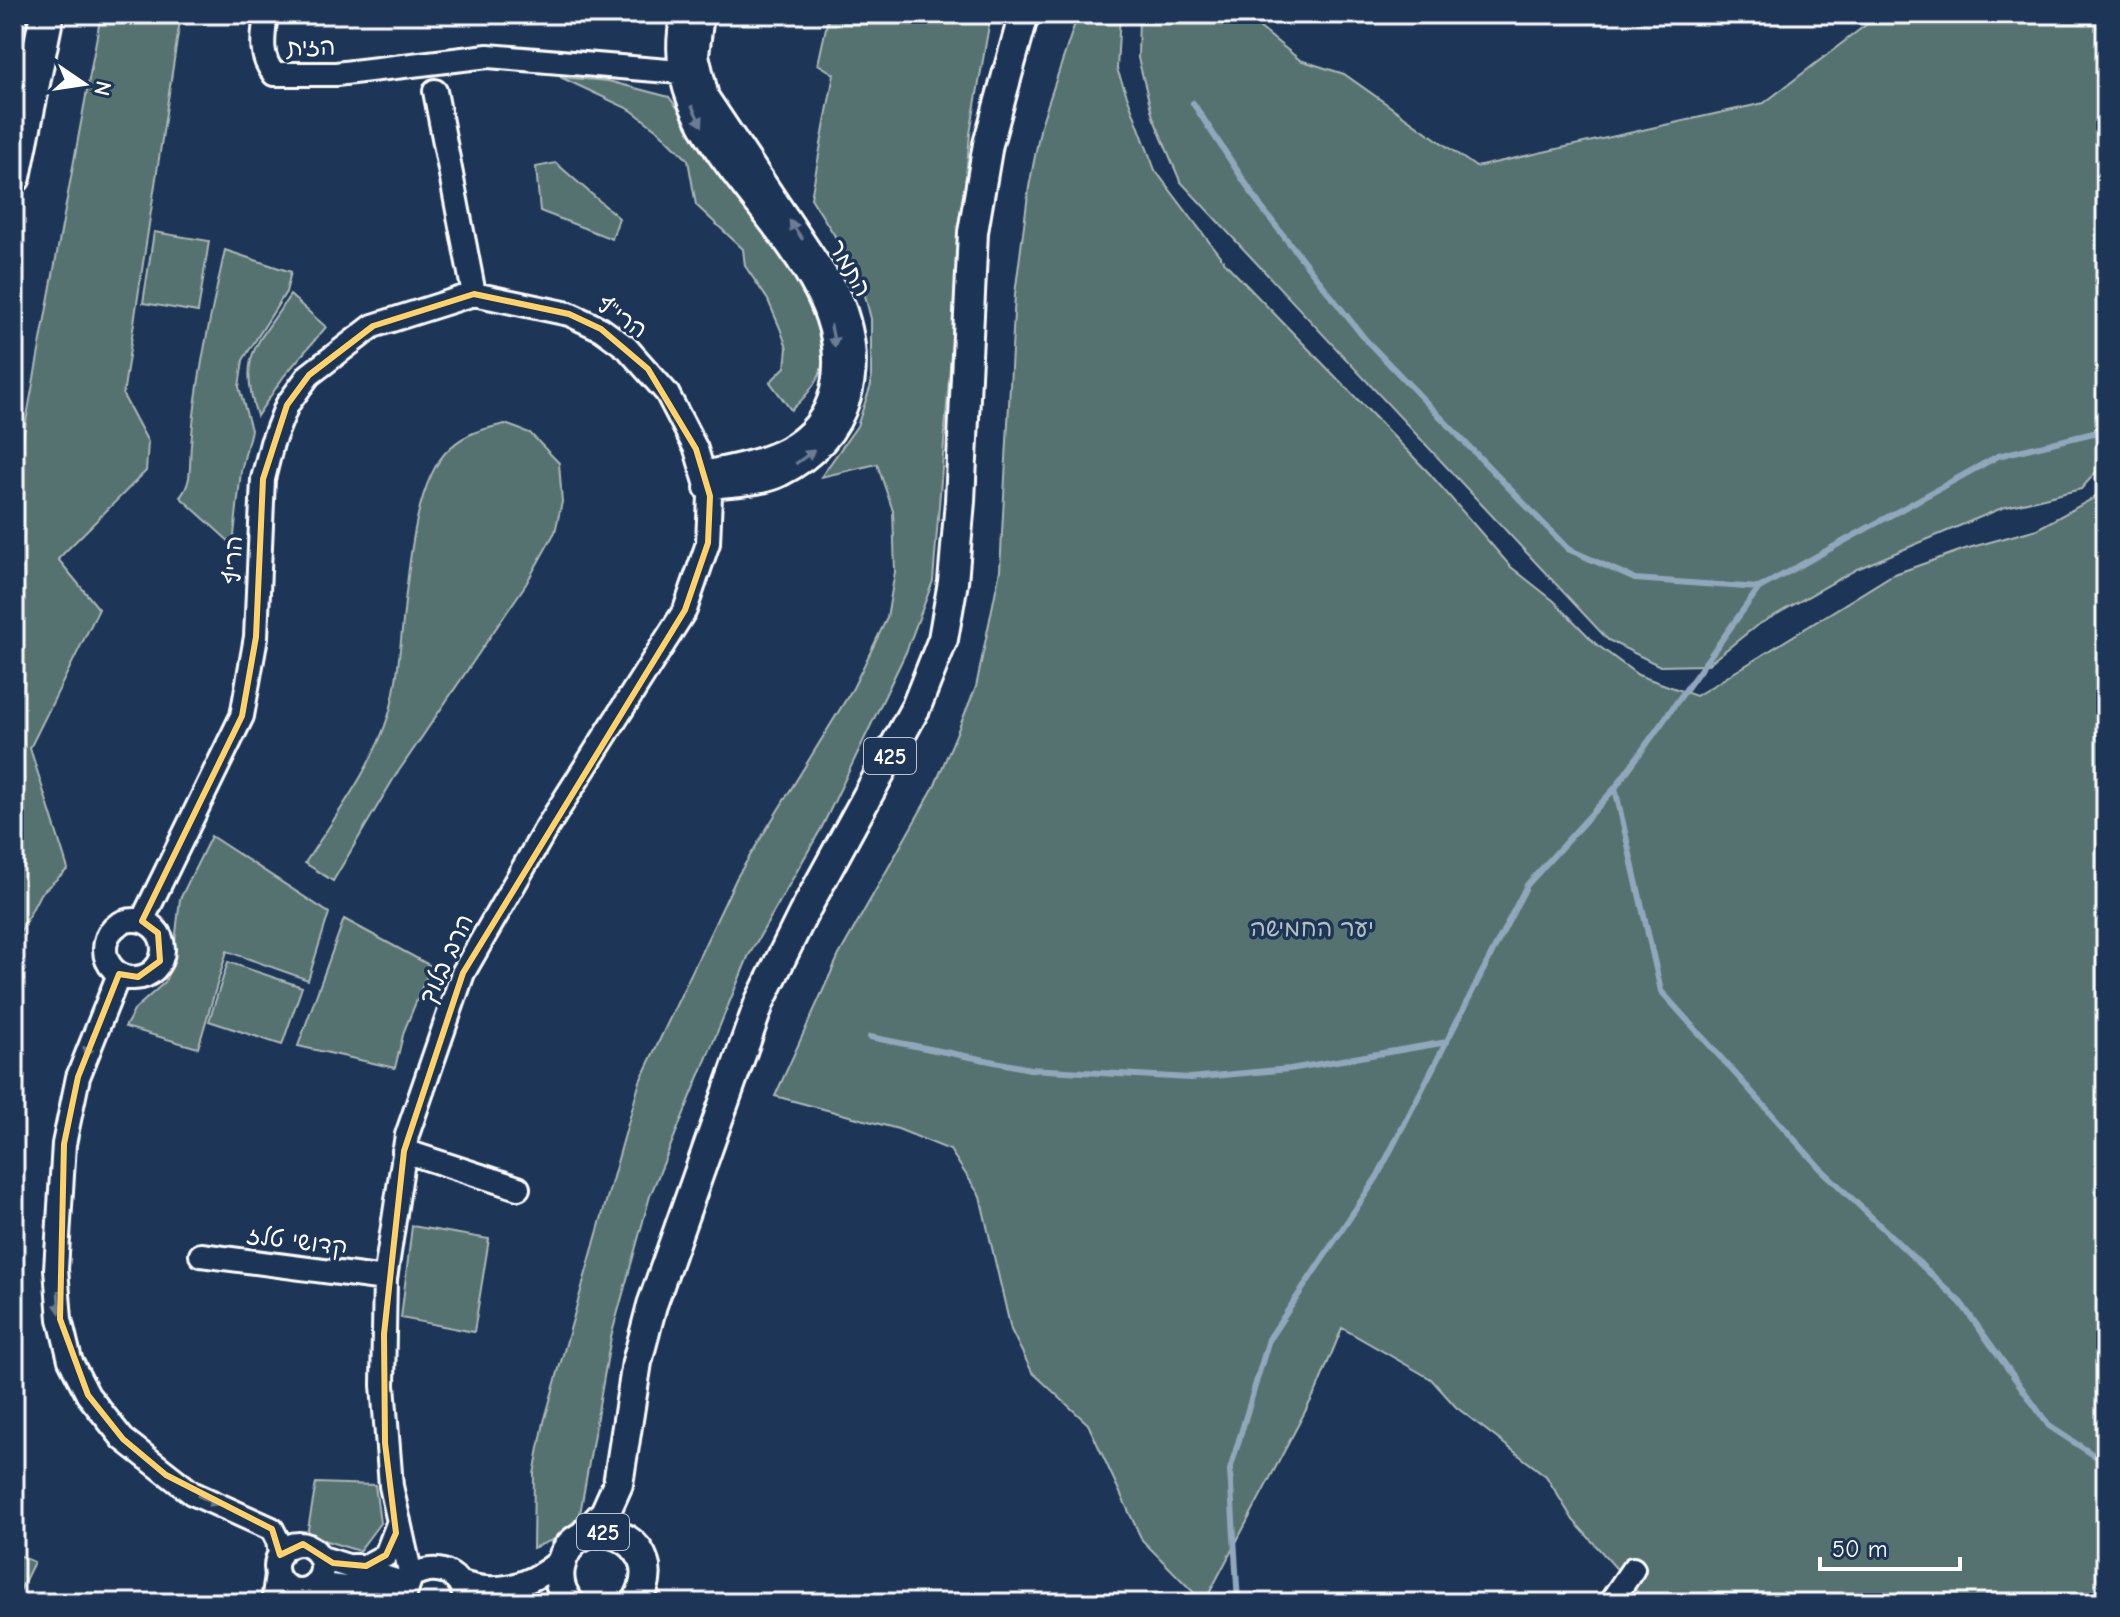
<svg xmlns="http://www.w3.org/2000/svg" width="2120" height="1617" font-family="'Comic Neue','Playpen Sans Hebrew',sans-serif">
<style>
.green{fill:#57726f;stroke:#abb8b7;stroke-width:2}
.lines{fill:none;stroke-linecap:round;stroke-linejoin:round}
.stream{stroke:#91a7bc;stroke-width:6}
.minor-casing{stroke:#fff;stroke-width:28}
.major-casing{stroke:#fff;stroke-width:34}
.highway-casing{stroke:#fff;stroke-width:38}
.minor{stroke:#1d3557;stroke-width:22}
.major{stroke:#1d3557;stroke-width:28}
.highway{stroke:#1d3557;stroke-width:32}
.oneway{fill:#6c7c92}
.marked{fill:none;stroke:#ffd166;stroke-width:6;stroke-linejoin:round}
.labels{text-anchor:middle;stroke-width:7;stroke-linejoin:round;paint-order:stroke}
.shield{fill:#1d3557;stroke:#bbc2cd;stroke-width:2}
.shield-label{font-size:22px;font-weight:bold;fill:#fff}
.street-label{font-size:24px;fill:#fff;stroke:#1d3557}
.park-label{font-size:24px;fill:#b3c0be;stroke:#1d3557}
</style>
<rect width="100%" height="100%" fill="#1d3557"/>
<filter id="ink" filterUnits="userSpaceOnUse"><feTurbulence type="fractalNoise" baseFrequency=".0125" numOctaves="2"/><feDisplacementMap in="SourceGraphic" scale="16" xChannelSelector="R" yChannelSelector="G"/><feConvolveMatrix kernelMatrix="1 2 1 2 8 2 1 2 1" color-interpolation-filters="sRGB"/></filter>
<g filter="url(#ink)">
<path class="green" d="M101 14H181L123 395 148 442 146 471 58 559 99 609 30 748 68 869 40 894 14 945V487Z
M829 14H991L970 134 962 217 933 581 906 652 822 827 748 957 650 1196 611 1337 580 1514 562 1536 533 1548 534 1474 544 1422 640 1081 737 877 853 688 887 618 895 572 893 511 877 464 821 477 857 426 871 385V319L860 276 811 198 834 74 818 64Z
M1078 14H1120L1117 69 1155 170 1226 264 1430 474 1511 567 1554 601 1596 644 1638 675 1696 696 1892 575 1965 549 2037 529 2092 499 2106 486V1603H1647L1573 1520 1546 1476 1456 1407 1431 1379 1342 1328 1317 1389 1204 1603 1142 1540 1088 1424 1032 1372 1011 1330 980 1196 950 1150 898 1129 775 1096 839 955 935 785 976 687 1000 570 1015 294 1029 187 1041 125Z
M1139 14H1243L1300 60 1344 74 1476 167 1764 103 1880 14H2106V461L2081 489 2002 508 1857 569 1756 626 1707 665 1660 666 1608 640 1180 181 1153 117 1138 58Z
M560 77 608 81 669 97 712 154 815 307C834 350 826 380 791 410L770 382 785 367 787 348 780 328 768 300 745 266 743 249 696 205 688 160 661 133 631 110Z
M556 163 619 218 612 239 540 211 536 167Z
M154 232 209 241 198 312 143 303Z
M225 250 291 272 286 292 243 360 239 387 251 430 241 471 233 545 180 497C193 482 189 465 191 445 196 379 211 314 225 250Z
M290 295 326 327 284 376 257 416C237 354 258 345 290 295Z
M505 424 530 433 559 463 562 502 555 532 526 584 394 778 333 881 305 863C336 815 372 769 389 714 409 646 400 493 450 448 466 433 483 429 505 424Z
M211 836 329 913 308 980 227 951 198 1048 125 1027 135 1009 165 982 173 959 180 899Z
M344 919 431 966 404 1031 395 1068 298 1046Z
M228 962 302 987 282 1045 209 1021Z
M412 1226 489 1239 474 1332 401 1318Z
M316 1483 375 1485 380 1523 359 1551 307 1535Z
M14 1553 34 1562 14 1603Z"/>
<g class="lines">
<path class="stream" d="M1193 103 1261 207 1365 339 1568 549 1635 579 1759 588
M1615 788 1661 991 1820 1168 1961 1303 2049 1426 2106 1463
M870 1037 1030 1069 1190 1078 1290 1069 1447 1042
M1238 1603 1230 1470 1269 1339 1377 1177 1527 885 1615 788 1759 588 1998 456 2106 430"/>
<defs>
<path id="minor" d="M266 14C263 37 259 56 274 74H336L488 56 680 72 694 69
M683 14C676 45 678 73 690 103 728 196 857 282 832 390 817 453 756 462 703 473
M702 14 697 55 707 97 839 295C870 368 853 438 780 475 760 485 728 484 706 488
M435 91 474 294
M105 949a29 29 0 1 1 58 0a29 29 0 1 1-58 0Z
M142 921 242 716 256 637 263 479 272 443 287 405 309 375 373 326 474 294 569 314 601 329 627 348 667 393 696 449 710 496 708 543 685 610 544 832 463 973 407 1135 385 1279 383 1385 391 1486 411 1576
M119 974 78 1077 64 1144 56 1269 60 1319 70 1360 88 1395 123 1439 192 1493 272 1529 278 1541 280 1555
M404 1151 518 1188
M201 1255 385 1279
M276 1567a23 23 0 1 1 46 0a23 23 0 1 1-46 0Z
M319 1557 406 1584
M352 1566H366L386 1555 399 1521
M459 1582C497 1596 533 1585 563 1558
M315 1584 360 1590 393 1603
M273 1603 277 1574
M402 1603 411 1576C437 1562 464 1572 465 1603
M1610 1603 1633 1569"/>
<path id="major" d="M582 1537 605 1513 618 1484 637 1362 652 1305 760 1001 803 914 916 707 943 639 953 582 960 501 973 232 988 144 1024 14
M570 1603C561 1593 558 1580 560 1568 573 1501 677 1537 636 1603"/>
<path id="highway" d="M14 177 47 14"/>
</defs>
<use href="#minor" class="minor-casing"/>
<use href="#major" class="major-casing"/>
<use href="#highway" class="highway-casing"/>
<use href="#minor" class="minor"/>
<use href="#major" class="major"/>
<use href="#highway" class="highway"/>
</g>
<defs><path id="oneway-solid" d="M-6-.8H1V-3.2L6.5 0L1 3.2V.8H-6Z" transform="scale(2)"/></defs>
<g class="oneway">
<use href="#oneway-solid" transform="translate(697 116) rotate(63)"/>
<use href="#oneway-solid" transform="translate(796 230) rotate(-125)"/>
<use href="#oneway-solid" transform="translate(833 336) rotate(79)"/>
<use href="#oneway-solid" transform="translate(805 457) rotate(-36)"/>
<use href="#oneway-solid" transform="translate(89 1046) rotate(110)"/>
<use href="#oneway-solid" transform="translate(59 1302) rotate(86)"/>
<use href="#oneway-solid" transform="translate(208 1500) rotate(24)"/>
</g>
</g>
<path class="marked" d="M474 294 569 314 601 329 648 369 696 449 710 496 708 543 685 610 463 973 404 1151 384 1334 385 1443 396 1533 386 1555 366 1566 333 1563 303 1544 280 1555 272 1529 166 1475 123 1439 88 1395 60 1319 64 1144 78 1077 119 974 138 977 160 961 158 933 142 921 242 716 256 637 263 479 287 405 309 375 373 326Z"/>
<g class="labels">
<g class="shield">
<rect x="864" y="738" width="52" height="36" rx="6"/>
<rect x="577" y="1514" width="52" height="36" rx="6"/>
</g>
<g class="shield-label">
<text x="890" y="764">425</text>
<text x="603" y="1540">425</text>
</g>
<g class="street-label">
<text transform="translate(311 47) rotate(-2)" y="8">הזית</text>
<text transform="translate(850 268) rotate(60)" y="8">התמר</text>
<text transform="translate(622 317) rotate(34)" y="8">הרי"ף</text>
<text transform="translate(233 560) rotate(-88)" y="8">הריף</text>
<text transform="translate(446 959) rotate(-65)" y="8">הרב בלוך</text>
<text transform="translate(297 1241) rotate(7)" y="8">קדושי טלז</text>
</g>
<g class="park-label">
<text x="1312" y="936">יער החמישה</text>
</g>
</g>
<rect width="2120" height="1617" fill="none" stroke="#1d3557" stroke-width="48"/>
<rect x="24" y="24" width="2072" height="1569" fill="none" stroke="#fff" stroke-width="3" filter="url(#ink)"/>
<g transform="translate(84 84) rotate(103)" stroke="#1d3557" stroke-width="6" paint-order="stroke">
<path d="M0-6L14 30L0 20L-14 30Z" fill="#ffffff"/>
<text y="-12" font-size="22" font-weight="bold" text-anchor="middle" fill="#ffffff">N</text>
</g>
<path d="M1820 1557v12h140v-12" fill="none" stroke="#ffffff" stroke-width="4"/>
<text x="1832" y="1557" font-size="24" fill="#ffffff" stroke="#1d3557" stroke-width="6" paint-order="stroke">50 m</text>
</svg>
